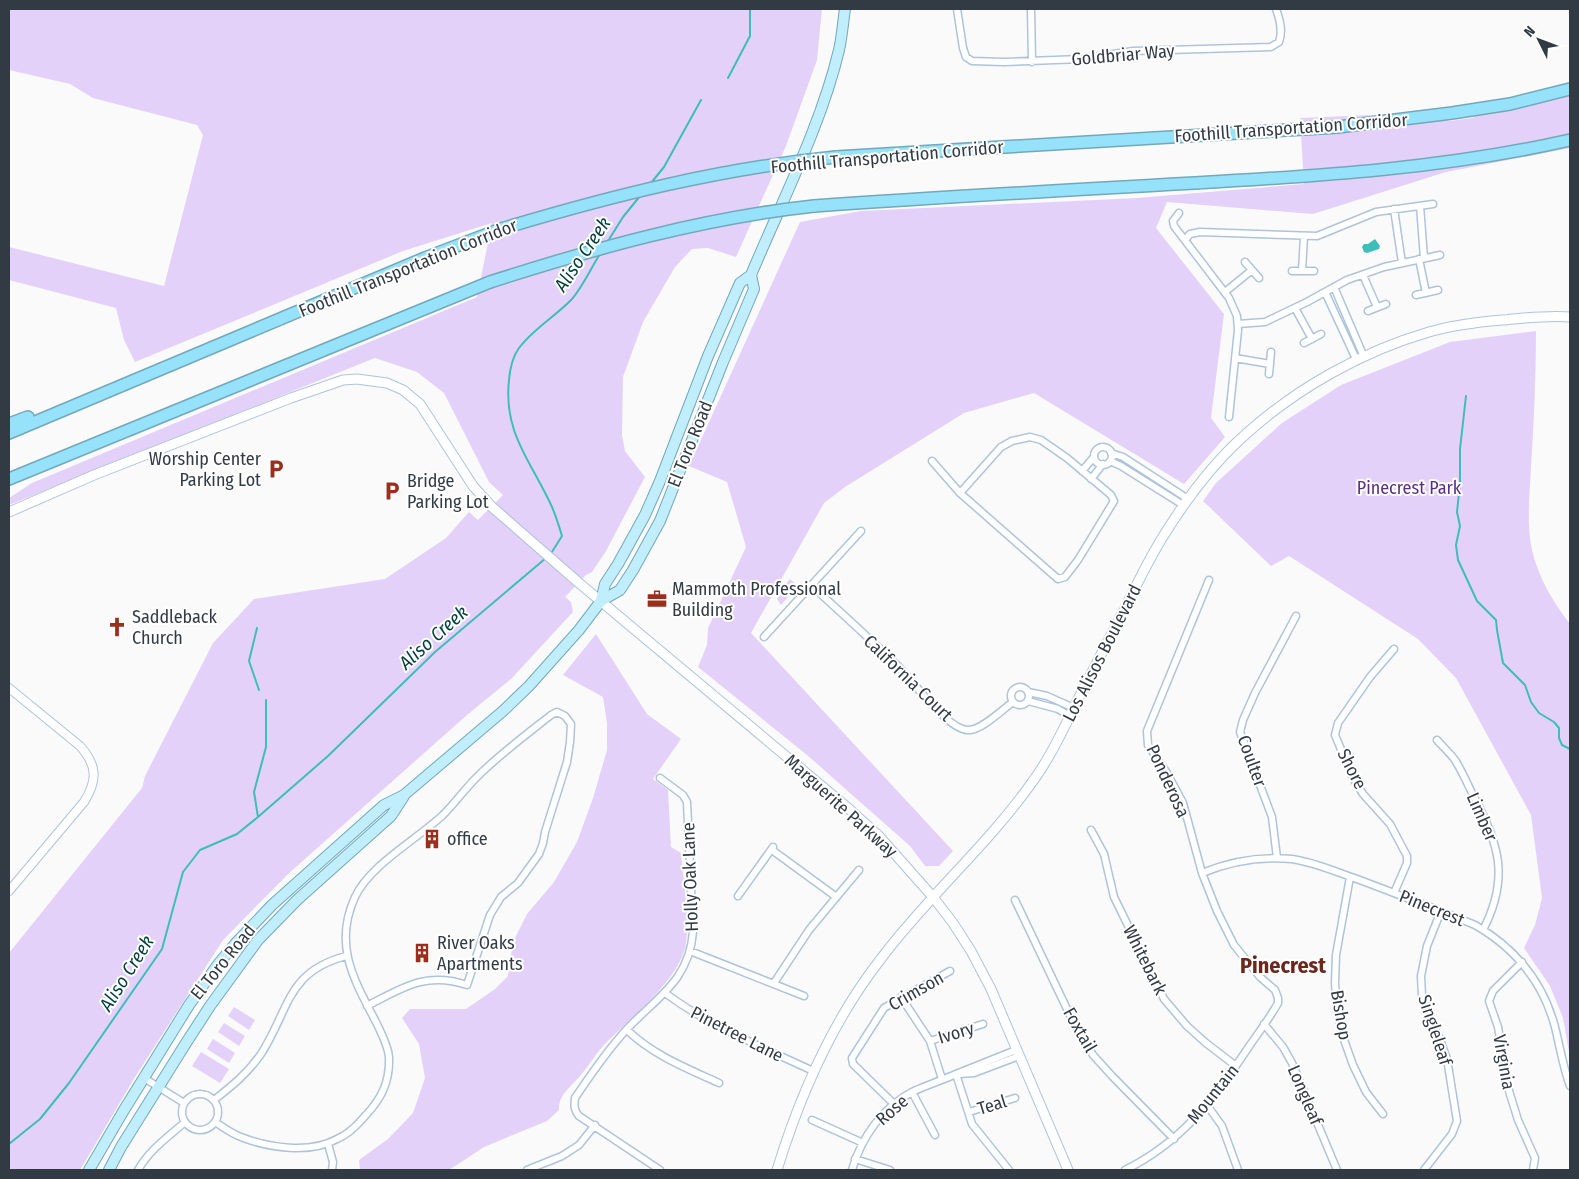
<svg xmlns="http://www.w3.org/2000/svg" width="1579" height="1179" font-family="'Fira Sans Condensed',sans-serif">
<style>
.green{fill:#e4d1f9}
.water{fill:#3dbeb9}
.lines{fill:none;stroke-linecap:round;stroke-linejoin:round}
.stream{stroke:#3dbeb9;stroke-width:2}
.minor-casing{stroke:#aec4db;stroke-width:9}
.tertiary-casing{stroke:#aec4db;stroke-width:10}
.secondary-casing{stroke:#aec4db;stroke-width:11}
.primary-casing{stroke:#73a8ba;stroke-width:12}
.motorway-casing{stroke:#73a8ba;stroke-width:14}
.minor{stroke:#fff;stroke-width:6}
.tertiary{stroke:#fff;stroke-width:8}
.secondary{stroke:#fff;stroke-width:9}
.primary{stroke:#c0eefc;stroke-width:10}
.motorway{stroke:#96e2fa;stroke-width:11}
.motorway-bridge-casing{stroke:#73a8ba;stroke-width:14;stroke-linecap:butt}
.motorway-bridge{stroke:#96e2fa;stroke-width:11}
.labels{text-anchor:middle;stroke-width:4;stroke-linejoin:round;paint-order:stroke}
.street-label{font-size:18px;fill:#323b44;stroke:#fff}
.poi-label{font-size:18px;fill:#323b44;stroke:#fff;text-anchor:start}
.park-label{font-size:18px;fill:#5c2d83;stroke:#fff}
.water-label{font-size:19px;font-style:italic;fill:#003e3c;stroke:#fff}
.district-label{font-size:22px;font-weight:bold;fill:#6b271b;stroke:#fff}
</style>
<rect width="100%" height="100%" fill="#fafafa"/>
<path class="green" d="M9 9H822L817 60 786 146 736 257 708 248 692 249 675 267 643 322 623 377 622 435 625 451 645 477 606 551 592 572 586 575 565 597 571 602 573 612 511 679 467 715 288 874 223 940 135 1077 80 1170H9V953L142 788 145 776 213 643 254 599 385 579 446 538 469 512 478 520 503 495 489 482 444 393 417 372 375 358 9 505V498L32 483 477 297 492 223 403 251 135 362 124 340 116 308 9 280V247L164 286 203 135 197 125 93 98 70 84 9 70Z
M1570 82V148L1446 172 1313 214 1167 202 1156 228 1224 314 1211 418 1225 437 1184 484 1034 393 964 413 845 487 824 503 751 633 953 851 939 866H925L910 846 807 755 698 667 707 645 708 628 746 547 727 482 689 466 800 222 861 211 1137 198 1304 184 1300 118 1421 113 1450 121 1472 118 1543 89Z
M1536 331C1536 376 1534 421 1531 466 1530 493 1526 523 1532 550 1538 577 1553 602 1570 624V1058L1563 1018 1550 986 1524 948 1535 925 1542 898 1531 815 1456 678 1418 639 1289 556 1271 566 1203 501 1216 483 1282 423 1341 385 1450 342Z
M790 579 798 586 781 605 777 599 784 586Z
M596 634 647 714 681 739 653 779 668 790 671 847 681 853C683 880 691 922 685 948 676 983 628 1020 603 1046 595 1055 588 1067 580 1076 571 1087 558 1095 559 1110L547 1121 484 1147 449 1170H360L359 1160 388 1139 413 1113 425 1078 419 1044 402 1018 410 1009H466L495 989 508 976 513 942 527 914 554 882 577 842 593 798 607 750V723L603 697 563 675Z
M234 1007 255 1020 249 1030 228 1016Z
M224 1023 245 1036 239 1046 218 1032Z
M213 1039 235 1053 229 1063 207 1049Z
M201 1052 229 1069 220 1083 192 1066Z"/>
<path class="water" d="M1375 239 1380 246 1379 249 1367 253 1364 252 1362 247 1364 244H1368Z"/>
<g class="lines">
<path class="stream" d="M728 78 750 36V9
M651 183 664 167 701 100
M608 241 623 217 640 196
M1466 396 1460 449V483L1457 512 1460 526 1456 545 1458 560 1477 601 1496 620 1497 630 1503 663 1525 685 1531 702 1539 713 1554 722 1559 728V738L1562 745 1570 749
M550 555 562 536C559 526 556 516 552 507 532 462 503 434 509 380 510 369 513 356 519 348 534 328 556 316 572 299 583 286 591 268 600 254
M257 628 249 661 259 690
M258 817 254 792 266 747V700
M9 1144 40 1119 69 1083 162 949 183 872 200 850 237 834 258 817 328 756 435 652 546 558"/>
<defs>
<path id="minor" d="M957 9 963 48 966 57 972 61 1004 62 1081 59 1133 51 1271 47 1279 42C1283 31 1280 20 1276 9
M1031 9 1032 62
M1420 206 1424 258
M1394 209 1402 263
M1179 213 1173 221 1174 226 1229 298 1237 316 1238 330 1229 417
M1185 240 1190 234 1200 232 1317 236 1376 212 1433 204
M1419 259 1426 293
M1245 262 1259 278
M1292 271H1314
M1302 271 1304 236
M1363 275 1377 307
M1334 287 1364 357
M1225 292 1252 270
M1325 292 1357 361
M1416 295 1438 290
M1295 308 1312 339
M1368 311 1386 304
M1238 324 1265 322 1307 302 1347 280 1384 267 1440 255
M1304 343 1321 334
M1235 358 1270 364
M1269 374 1271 352
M1094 456a9 9 0 1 1 18 0a9 9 0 1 1-18 0Z
M1111 453 1123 457 1188 499
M932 461 960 493 1058 579 1065 577 1078 560 1114 501 1111 495 1067 458 1041 440 1030 437 1012 441 1001 447 960 493
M1110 461 1121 466 1183 505
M1082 471 1094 457
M1091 479 1103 464
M811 585C839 611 868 637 896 664 912 679 946 729 968 730 981 731 1003 709 1013 702
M764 637 861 531
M1394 649 1370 677 1338 723 1335 735 1353 778 1363 794 1390 824 1407 856V863L1394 893
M1011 696a9 9 0 1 1 18 0a9 9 0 1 1-18 0Z
M1028 692 1047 696 1074 708
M1028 701 1058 709 1070 716
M1437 740C1443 747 1450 753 1455 760 1462 771 1467 783 1473 795 1499 843 1510 878 1483 930
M660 778 683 795 687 802 693 932C689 981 657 997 626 1030 607 1051 591 1074 575 1098 574 1106 574 1110 579 1116L660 1170
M1091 830 1104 854 1114 897 1164 999 1187 1026 1206 1043 1236 1066
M772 850 835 896
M1277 858 1272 817 1240 732 1243 720 1255 693 1296 616
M1202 873C1231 861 1261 856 1292 859 1314 862 1336 872 1357 879 1397 894 1436 909 1475 925 1515 948 1543 982 1555 1027 1560 1047 1563 1067 1570 1086
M1350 877 1336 955 1335 983 1337 1011 1343 1037 1353 1065 1366 1092 1383 1114
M738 896 773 847
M1015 900 1077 1030 1093 1055 1112 1076 1174 1139
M690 951 804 996
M1522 962 1493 991 1489 1001 1498 1027 1509 1091 1518 1120 1535 1158 1533 1170
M774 983 809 930 859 870
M665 993C711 1027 762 1047 813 1071
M901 997 930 1041 942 1079
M1264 1024 1283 1047 1292 1063 1337 1170
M627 1030C653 1055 686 1068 719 1083
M930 1041 983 1024
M956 1074 972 1124 1009 1170
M960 1074 974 1073 1019 1056
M144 1078 184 1103
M912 1092 935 1135
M182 1112a18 18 0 1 1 36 0a18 18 0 1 1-36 0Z
M214 1100C232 1086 248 1073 261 1054 290 1009 286 972 346 956
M894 1104 853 1064 852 1058 884 1008 950 971
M1207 1105 1222 1126 1238 1170
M969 1112 1015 1098
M812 1120 863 1143
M215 1122C223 1127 232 1134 241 1137 269 1148 310 1154 337 1139 349 1134 358 1124 366 1115 382 1098 390 1081 389 1057 388 1045 381 1033 376 1022 354 980 333 945 355 897 370 865 416 840 443 815 456 802 467 786 481 773 503 752 527 734 551 715L557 712 565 716 571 724 570 742 567 762 545 832 543 843 539 854 518 883 501 897 490 915 467 985C426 971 402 988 367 1006
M328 1144 333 1162 332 1170
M855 1159 890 1170
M138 1170C149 1150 168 1137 185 1122
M527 1170 562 1156 579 1145 595 1125
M852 1170C861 1138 883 1106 914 1091 928 1085 942 1080 956 1074 976 1066 996 1058 1016 1050
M1125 1170C1182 1142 1214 1099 1248 1048 1258 1033 1270 1018 1278 1003V998L1275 990 1260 977 1234 945 1217 911 1202 873 1183 803 1167 773 1148 745 1147 731 1209 580
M1424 1170 1452 1134 1457 1121 1447 1059 1439 1037 1428 1016 1422 996 1421 976 1427 946 1441 911"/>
<path id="tertiary" d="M9 688 80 746C97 765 98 780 84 802L9 891"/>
<path id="secondary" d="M9 512 94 475 291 398 343 380 357 379 387 383 403 390 420 404 473 486 491 506 579 583 848 808 878 835 933 897 953 923 971 951 991 989 1068 1170
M777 1170C800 1095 831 1023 880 960 927 897 988 845 1033 781 1050 758 1063 731 1075 705 1092 672 1109 639 1126 606 1138 582 1150 557 1164 535 1187 498 1214 462 1246 434 1297 388 1363 351 1429 332 1453 325 1478 322 1502 320 1525 318 1548 315 1570 317"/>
<path id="primary" d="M601 601 605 584 618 564 645 515 660 481 708 356 740 283 751 275C781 203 821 126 839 50 842 37 843 22 845 9
M89 1170 124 1110 189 1005 219 963 235 944 272 905 384 805 404 795 503 711 529 686 579 630 601 601 620 590 633 570 660 521 723 362 754 289 751 275
M109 1170 121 1147 186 1043 210 1006 258 940 297 900 391 816 404 796"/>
<path id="motorway" d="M836 157 1338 127 1452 113 1510 104 1570 89
M814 206C941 197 1068 190 1195 183 1321 176 1447 168 1570 140
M9 424 28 417
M9 433 425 258 501 229
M9 479 490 282"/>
</defs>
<use href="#minor" class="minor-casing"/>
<use href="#tertiary" class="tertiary-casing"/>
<use href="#secondary" class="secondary-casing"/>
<use href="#primary" class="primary-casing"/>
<use href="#motorway" class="motorway-casing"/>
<use href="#minor" class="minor"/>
<use href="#tertiary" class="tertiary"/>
<use href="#secondary" class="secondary"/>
<use href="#primary" class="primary"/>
<use href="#motorway" class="motorway"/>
<defs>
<path id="motorway-bridge" d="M501 229C610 196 722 168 836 157
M490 282C596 248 703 218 814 206"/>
</defs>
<use href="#motorway-bridge" class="motorway-bridge-casing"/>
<use href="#motorway-bridge" class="motorway-bridge"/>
</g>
<defs>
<symbol id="parking-bare" viewBox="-9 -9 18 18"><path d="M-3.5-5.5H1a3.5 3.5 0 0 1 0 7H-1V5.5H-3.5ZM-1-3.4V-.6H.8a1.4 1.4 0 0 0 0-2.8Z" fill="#99301d" stroke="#fff" stroke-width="2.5" paint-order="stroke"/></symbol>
<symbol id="office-bare" viewBox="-9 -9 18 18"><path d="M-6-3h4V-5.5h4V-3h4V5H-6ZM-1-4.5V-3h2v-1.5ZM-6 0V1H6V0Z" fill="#99301d" stroke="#fff" stroke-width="2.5" paint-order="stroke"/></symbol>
<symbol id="church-bare" viewBox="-9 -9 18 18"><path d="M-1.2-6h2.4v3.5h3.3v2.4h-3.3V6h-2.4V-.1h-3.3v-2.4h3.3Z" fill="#99301d" stroke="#fff" stroke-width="2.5" paint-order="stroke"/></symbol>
<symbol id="building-bare" viewBox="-9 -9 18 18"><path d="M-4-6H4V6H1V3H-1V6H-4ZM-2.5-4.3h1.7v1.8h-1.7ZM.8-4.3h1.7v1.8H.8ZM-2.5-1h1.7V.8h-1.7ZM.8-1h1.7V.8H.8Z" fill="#99301d" stroke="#fff" stroke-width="2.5" paint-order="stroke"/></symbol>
</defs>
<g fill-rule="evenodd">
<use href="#parking-bare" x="262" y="455" width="28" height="28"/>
<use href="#parking-bare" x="378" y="477" width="28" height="28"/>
<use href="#office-bare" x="643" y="585" width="28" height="28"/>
<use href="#church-bare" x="103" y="613" width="28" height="28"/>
<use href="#building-bare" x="418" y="825" width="28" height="28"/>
<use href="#building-bare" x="408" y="939" width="28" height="28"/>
</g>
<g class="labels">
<g class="street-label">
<text transform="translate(1123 55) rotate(-5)" y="6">Goldbriar Way</text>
<text transform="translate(1291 128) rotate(-4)" y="6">Foothill Transportation Corridor</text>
<text transform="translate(887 157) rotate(-5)" y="6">Foothill Transportation Corridor</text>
<text transform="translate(408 268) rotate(-22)" y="6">Foothill Transportation Corridor</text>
<text transform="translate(690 444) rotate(-68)" y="6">El Toro Road</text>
<text transform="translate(1102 653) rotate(-63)" y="6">Los Alisos Boulevard</text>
<text transform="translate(908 678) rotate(44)" y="6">California Court</text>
<text transform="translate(1252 761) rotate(70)" y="6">Coulter</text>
<text transform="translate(1352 769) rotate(63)" y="6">Shore</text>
<text transform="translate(1168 781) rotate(65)" y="6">Ponderosa</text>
<text transform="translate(841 806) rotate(42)" y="6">Marguerite Parkway</text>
<text transform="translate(1482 817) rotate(66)" y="6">Limber</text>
<text transform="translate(690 877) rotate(-92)" y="6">Holly Oak Lane</text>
<text transform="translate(1432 908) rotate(22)" y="6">Pinecrest</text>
<text transform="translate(1145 960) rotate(63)" y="6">Whitebark</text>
<text transform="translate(223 962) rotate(-51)" y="6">El Toro Road</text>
<text transform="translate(916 991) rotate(-30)" y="6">Crimson</text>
<text transform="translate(1341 1015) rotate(80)" y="6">Bishop</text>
<text transform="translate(1080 1030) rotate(60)" y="6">Foxtail</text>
<text transform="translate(1435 1030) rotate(72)" y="6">Singleleaf</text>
<text transform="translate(956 1033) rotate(-17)" y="6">Ivory</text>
<text transform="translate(737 1034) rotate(27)" y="6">Pinetree Lane</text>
<text transform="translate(1504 1062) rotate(80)" y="6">Virginia</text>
<text transform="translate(1213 1094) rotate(-51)" y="6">Mountain</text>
<text transform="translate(1305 1095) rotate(67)" y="6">Longleaf</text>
<text transform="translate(992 1105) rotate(-17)" y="6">Teal</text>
<text transform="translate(892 1110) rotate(-41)" y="6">Rose</text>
</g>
<g class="poi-label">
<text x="261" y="465" text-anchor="end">Worship Center<tspan x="261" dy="21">Parking Lot</tspan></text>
<text x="407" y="487">Bridge<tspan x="407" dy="21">Parking Lot</tspan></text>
<text x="672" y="595">Mammoth Professional<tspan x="672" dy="21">Building</tspan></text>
<text x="132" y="623">Saddleback<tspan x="132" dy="21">Church</tspan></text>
<text x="447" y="845">office</text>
<text x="437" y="949">River Oaks<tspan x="437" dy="21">Apartments</tspan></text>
</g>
<g class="park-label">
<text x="1409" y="494">Pinecrest Park</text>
</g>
<g class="water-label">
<text transform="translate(582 254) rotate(-56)" y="7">Aliso Creek</text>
<text transform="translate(433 637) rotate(-42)" y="7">Aliso Creek</text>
<text transform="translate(126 973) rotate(-58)" y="7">Aliso Creek</text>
</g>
<g class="district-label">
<text x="1283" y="973">Pinecrest</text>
</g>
</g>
<rect width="1579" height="1179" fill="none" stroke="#323b44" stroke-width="20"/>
<g transform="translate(1539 40) rotate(312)" stroke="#ffffff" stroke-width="4" paint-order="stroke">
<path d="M0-4L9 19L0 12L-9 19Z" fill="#323b44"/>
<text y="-8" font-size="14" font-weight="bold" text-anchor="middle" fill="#323b44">N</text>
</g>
</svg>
